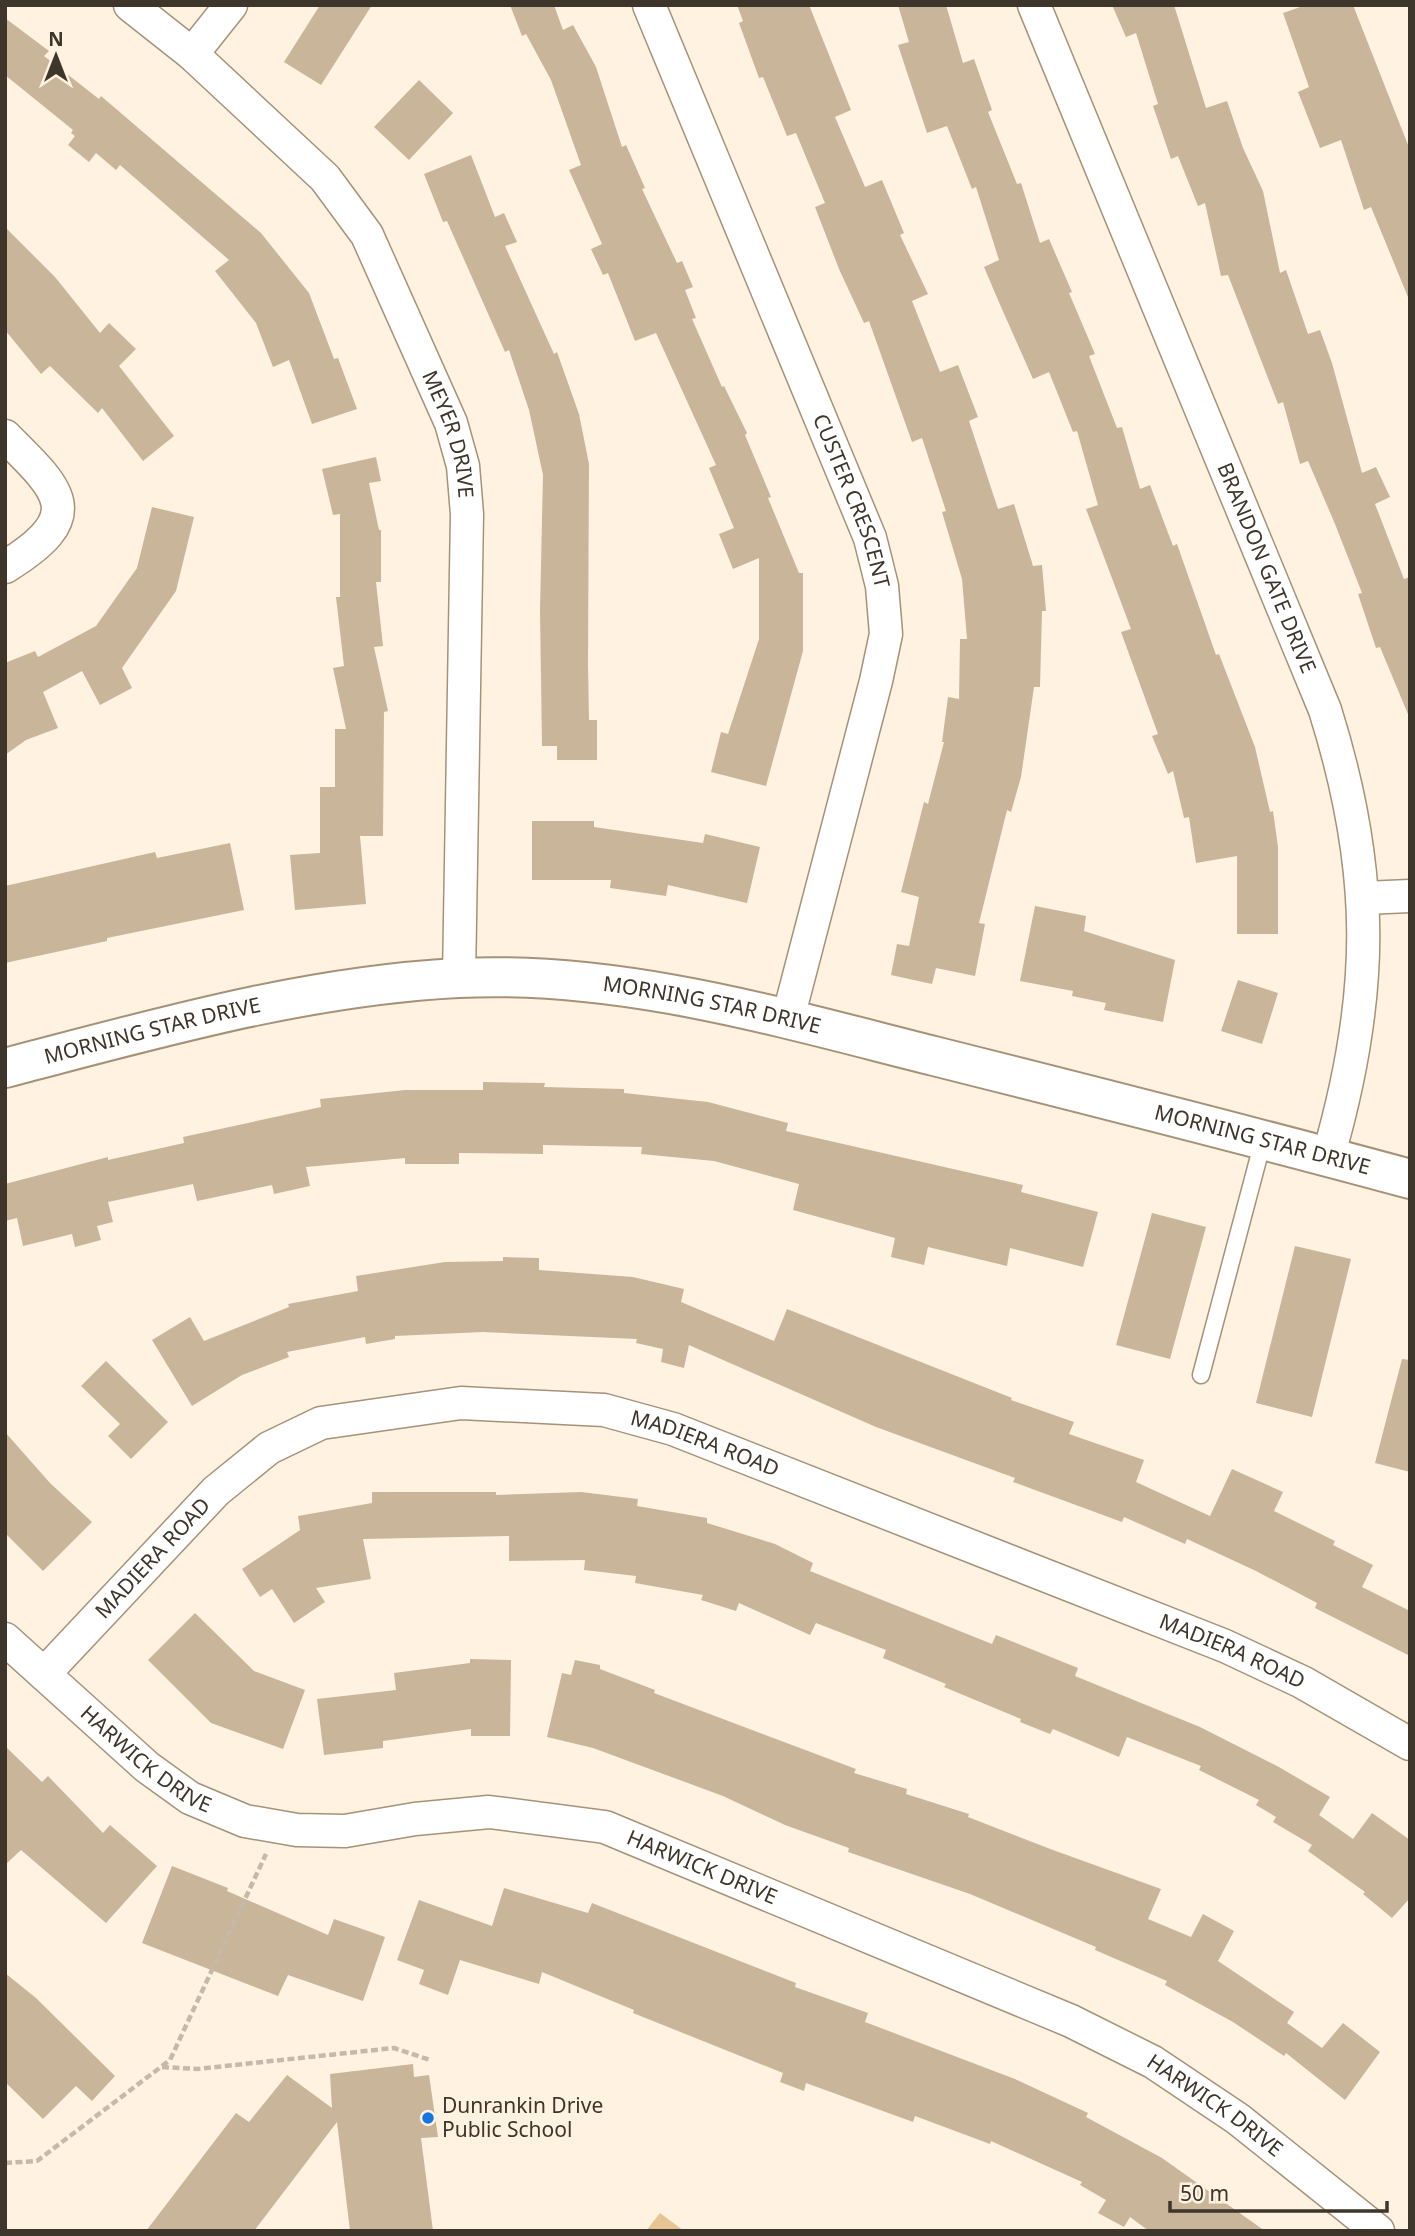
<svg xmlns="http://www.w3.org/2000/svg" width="1415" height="2236" font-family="'Noto Sans',sans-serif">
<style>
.green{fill:#e6c494}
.building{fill:#c9b59a}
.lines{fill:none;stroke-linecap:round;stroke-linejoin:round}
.service-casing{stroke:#a59278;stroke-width:19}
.minor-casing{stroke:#a59278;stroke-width:35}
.tertiary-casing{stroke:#a59278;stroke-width:42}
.path{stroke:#c5b9aa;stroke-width:4.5;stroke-dasharray:7 3.5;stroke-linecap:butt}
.service{stroke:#fff;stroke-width:16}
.minor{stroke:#fff;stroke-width:32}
.tertiary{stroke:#fff;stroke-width:38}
.poi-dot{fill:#1676df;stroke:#fff2e1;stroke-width:2.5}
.labels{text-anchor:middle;stroke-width:6;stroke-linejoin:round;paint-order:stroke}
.street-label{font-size:21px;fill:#3e352b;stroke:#fff2e1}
.poi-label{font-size:21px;fill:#3e352b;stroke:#fff2e1;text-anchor:start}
</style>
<rect width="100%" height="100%" fill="#fff2e1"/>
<path class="green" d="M660 2213 684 2231H646Z"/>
<path class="building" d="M320 5H372L321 85 284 62Z
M510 5H554L563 30 573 25 596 67 622 147 626 145 645 188 642 189 677 263 682 261 693 287 685 290 696 318 692 319 722 387 724 386 747 433 745 435 771 497 768 498 799 573H803V651L766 786 711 772 721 732 728 734 759 639V558L733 569 719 534 734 528 709 468 716 465 656 333 635 341 608 273 603 275 591 249 602 244 569 170 581 165 551 80 526 34 522 36Z
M737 5H809L851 110 835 117 865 187 882 180 904 233 900 235 928 294 912 301 940 372 958 365 978 417 969 421 998 509 1014 504 1033 566 1042 565 1046 611H1042L1040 687H1034L1021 777 1011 812 1007 810 979 923 985 924 975 976 936 968 932 984 891 975 897 944 909 946 919 897 901 892 924 802 928 804 944 742H942L948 697 959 699 960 639H967L962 579 942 512 946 511 922 438 912 442 869 321 864 323 839 269 815 207 825 203 796 133 787 136 763 77 759 78 739 23 743 21Z
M898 5H946L963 63 974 59 992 110 988 112 1017 184 1021 183 1040 243 1049 239 1072 292 1069 293 1095 354 1089 356 1117 428 1122 427 1140 489 1150 485 1173 546 1177 544 1216 655 1219 654 1255 747 1270 812 1273 811 1278 847V934H1237V856L1196 863 1189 817 1184 818 1173 771 1168 774 1152 736 1158 734 1121 632 1131 629 1086 509 1098 505 1077 431 1073 432 1049 372 1033 379 998 300 984 267 999 260 976 187 972 189 947 126 927 133 898 45 909 42Z
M1112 5H1174L1206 108 1227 101 1243 148 1263 191 1280 273 1286 270 1308 334 1320 330 1332 363 1362 473 1376 467 1390 497 1375 504 1404 579 1410 577V719L1380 647 1376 648 1358 594 1362 593 1335 524 1308 461 1300 464 1283 402 1278 404 1228 275 1221 276 1205 203 1198 206 1178 156 1171 159 1153 106 1158 104 1136 33 1126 37Z
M1306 5H1353L1410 150V302L1371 207 1364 210 1341 140 1320 148 1298 92 1309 87 1283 13Z
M5 18 49 51 44 56 99 99 101 96 261 233 309 293 334 359 338 358 357 409 312 424 289 360 273 367 256 323 215 271 229 260 120 165 116 170 96 153 89 162 68 145 75 136 71 133 73 130 5 75Z
M419 80 453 113 409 160 374 127Z
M471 155 495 217 504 213 517 242 505 246 554 354 557 352 579 414 589 464 588 664 589 720H597V760H557V746H542L540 611 543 475 529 410 509 350 505 352 447 221 443 222 424 174Z
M5 227 55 277 100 333 109 323 136 349 119 366 174 436 143 461 102 408 98 413 50 366 41 374 5 330Z
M376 457 381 481 369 483 379 530H381V582H376L383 646 374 647 388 711 384 712 383 836H360L366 904 295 910 290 855 320 853V787H335V729H346L333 668 344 666 336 597H340V514L333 515 322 469Z
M152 507 194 517 176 591 122 668 132 688 100 705 82 671 43 692 58 728 26 740 5 755V663L35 651 38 657 96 626 137 568Z
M532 821H594V827L703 843 705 834 760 847 747 903 668 885 666 896 610 888 611 880H532Z
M230 843 244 910 107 938V941L5 963V886L155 852 157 858Z
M1035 906 1086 916 1084 931 1175 960 1163 1022 1104 1010 1106 1003 1072 996 1073 991 1020 981Z
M1238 980 1278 993 1262 1044 1221 1031Z
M483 1082 545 1083 544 1087 624 1089V1093L708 1102 788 1123 786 1131 1023 1185 1021 1192 1098 1212 1083 1267 1010 1248 1007 1266 928 1247 924 1265 891 1257 895 1238 793 1210 799 1184 714 1161 641 1154 642 1147 543 1145V1154L459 1153V1164H405V1158L306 1167 310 1186 274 1194 272 1185 197 1201 193 1184 108 1202 113 1222 97 1226 101 1240 75 1247 72 1234 23 1246 17 1218 5 1221V1184L108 1157V1160L184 1143 183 1137 321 1107 320 1099 405 1090H483Z
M1152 1213 1206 1227 1170 1359 1116 1345Z
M1295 1246 1351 1259 1312 1417 1256 1403Z
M503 1257 539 1258V1270L633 1277 684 1289 681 1302 774 1341 787 1309 1012 1398 1011 1400 1074 1422 1069 1434 1144 1460 1136 1482 1210 1516 1232 1469 1283 1492 1274 1511 1335 1541 1333 1545 1373 1565 1362 1587 1410 1611V1656L1315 1608 1317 1603 1256 1571 1187 1539 1185 1544 1124 1517 1122 1522 1013 1482 1015 1478 876 1427 689 1345 684 1368 661 1362 663 1349 636 1343 637 1339 483 1332 395 1336V1339L366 1344 365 1337 287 1352 289 1357 242 1375 192 1406 152 1340 190 1317 204 1341 289 1307 288 1304 358 1291 356 1276 445 1262 503 1261Z
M1402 1359 1410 1360V1472L1375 1463Z
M106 1361 168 1422 131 1459 108 1436 120 1424 81 1386Z
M5 1432 50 1483 92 1522 43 1571 5 1533Z
M372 1492H496V1495L581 1492 638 1499 637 1506 707 1518V1523L775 1544 813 1563 810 1571 992 1644 996 1635 1078 1668 1075 1676 1200 1727 1279 1767 1330 1797 1319 1815 1353 1839 1372 1813 1410 1840V1898L1392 1918 1363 1894 1365 1892 1308 1851 1312 1845 1273 1822 1276 1817 1256 1805 1259 1800 1199 1770 1201 1766 1127 1737 1119 1757 1053 1729 1050 1734 1020 1722 1021 1719 944 1687 946 1684 883 1658 886 1650 816 1623 810 1635 739 1603 736 1611 701 1600 703 1595 635 1583 636 1576 584 1570 585 1560 509 1561V1536L363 1539 371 1579 316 1588 325 1602 294 1623 272 1589 260 1597 242 1569 300 1530 298 1516 372 1503Z
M195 1613 254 1671 305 1690 283 1749 211 1723 148 1660Z
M470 1659 511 1660 510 1736H471V1729L383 1741V1748L324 1755 317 1699 396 1690 394 1673 470 1663Z
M575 1660 600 1665V1669L655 1690 654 1693 856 1769 854 1773 907 1789 906 1794 969 1814 968 1817 1053 1850 1161 1889 1148 1919 1191 1937 1203 1914 1234 1931 1218 1961 1294 2012 1287 2023 1322 2048 1343 2023 1380 2052 1345 2100 1286 2053 1284 2056 1233 2022 1165 1985 1167 1981 1095 1950 1096 1947 970 1894 848 1852 849 1848 785 1825 723 1796 593 1748 547 1737 562 1673 571 1675Z
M5 1746 42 1782 48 1776 103 1833 110 1825 157 1866 106 1923 21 1850 5 1865Z
M172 1866 228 1888 227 1891 328 1935 334 1919 385 1937 363 2001 288 1975 278 1996 142 1943Z
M504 1888 588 1913 592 1903 796 1983 795 1987 868 2013 865 2022 1015 2079 1088 2113 1086 2117 1162 2158 1265 2231H1149L1130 2217 1124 2227 1098 2213 1106 2200 1080 2185 1082 2182 991 2141 990 2144 915 2116 913 2122 806 2083 804 2091 780 2082 783 2073 633 2013 634 2010 542 1972 539 1984 460 1960 448 1995 419 1984 424 1970 397 1960 419 1900 492 1926Z
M5 1973 36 1998 115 2076 92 2101 76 2086 43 2119 5 2082Z
M413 2064 414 2077 429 2075 438 2137 421 2138 433 2231H350L337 2122 254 2231H146L236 2113 249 2122 287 2075 332 2108 330 2074Z"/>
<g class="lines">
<defs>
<path id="service" d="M1201 1375 1263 1141"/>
<g id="minor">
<path id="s1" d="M130 5 192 54 325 178 367 235 451 423 463 466 467 514 459 978"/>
<path id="s2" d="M649 5 870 538 882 586 886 634 876 681 788 1018"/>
<path id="s3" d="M1034 5 1325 710C1376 872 1375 995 1328 1157"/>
<path d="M192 54 231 5"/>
<path d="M5 436C62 492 88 516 5 567"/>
<path d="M1364 898 1410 896"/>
<path id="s4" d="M5 1639 147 1767 190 1798 245 1821 297 1830 345 1831 415 1819 489 1812 605 1827 1071 2021 1153 2062 1238 2119 1378 2231"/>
<path id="s5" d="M44 1674 216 1491 269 1448 321 1423 461 1403 604 1410 673 1429 1225 1646 1302 1682 1410 1744"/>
</g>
<g id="tertiary">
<path id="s6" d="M5 1068C155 1029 303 986 458 978 620 970 779 1017 934 1056 1093 1096 1252 1136 1410 1179"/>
</g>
</defs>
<use href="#service" class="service-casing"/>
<use href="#minor" class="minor-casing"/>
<use href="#tertiary" class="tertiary-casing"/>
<path class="path" d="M162 2067 197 2069 394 2048 430 2060
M5 2163 37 2161 170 2060 266 1854"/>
<use href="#service" class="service"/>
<use href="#minor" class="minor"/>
<use href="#tertiary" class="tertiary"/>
</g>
<circle class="poi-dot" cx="428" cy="2118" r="7"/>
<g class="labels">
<g class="street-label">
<text dy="7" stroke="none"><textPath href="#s1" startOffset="548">MEYER DRIVE</textPath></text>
<text dy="7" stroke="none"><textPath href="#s2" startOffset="536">CUSTER CRESCENT</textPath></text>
<text dy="7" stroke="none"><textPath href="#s3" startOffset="609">BRANDON GATE DRIVE</textPath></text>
<text dy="7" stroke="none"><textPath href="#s6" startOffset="719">MORNING STAR DRIVE</textPath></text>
<text dy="7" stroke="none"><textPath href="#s6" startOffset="152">MORNING STAR DRIVE</textPath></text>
<text dy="7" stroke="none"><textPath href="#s6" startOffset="1286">MORNING STAR DRIVE</textPath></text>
<text dy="7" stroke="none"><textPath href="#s5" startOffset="768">MADIERA ROAD</textPath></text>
<text dy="7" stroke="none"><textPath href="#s5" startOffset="159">MADIERA ROAD</textPath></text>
<text dy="7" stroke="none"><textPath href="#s5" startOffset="1335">MADIERA ROAD</textPath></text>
<text dy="7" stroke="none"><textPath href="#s4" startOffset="186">HARWICK DRIVE</textPath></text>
<text dy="7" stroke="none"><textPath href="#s4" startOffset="772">HARWICK DRIVE</textPath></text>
<text dy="7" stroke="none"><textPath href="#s4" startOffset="1339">HARWICK DRIVE</textPath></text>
</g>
<g class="poi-label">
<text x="442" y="2113">Dunrankin Drive<tspan x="442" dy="24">Public School</tspan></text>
</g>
</g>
<rect width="1415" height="2236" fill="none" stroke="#3e352b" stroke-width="14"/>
<g transform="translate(56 56)" stroke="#fff2e1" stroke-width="5" paint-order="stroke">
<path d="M0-5L12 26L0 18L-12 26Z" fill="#3e352b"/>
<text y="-10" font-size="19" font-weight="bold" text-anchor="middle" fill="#3e352b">N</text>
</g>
<path d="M1170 2201v10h217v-10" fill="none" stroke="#3e352b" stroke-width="3.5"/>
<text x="1180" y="2201" font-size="21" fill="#3e352b" stroke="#fff2e1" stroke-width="5" paint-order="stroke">50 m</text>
</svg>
